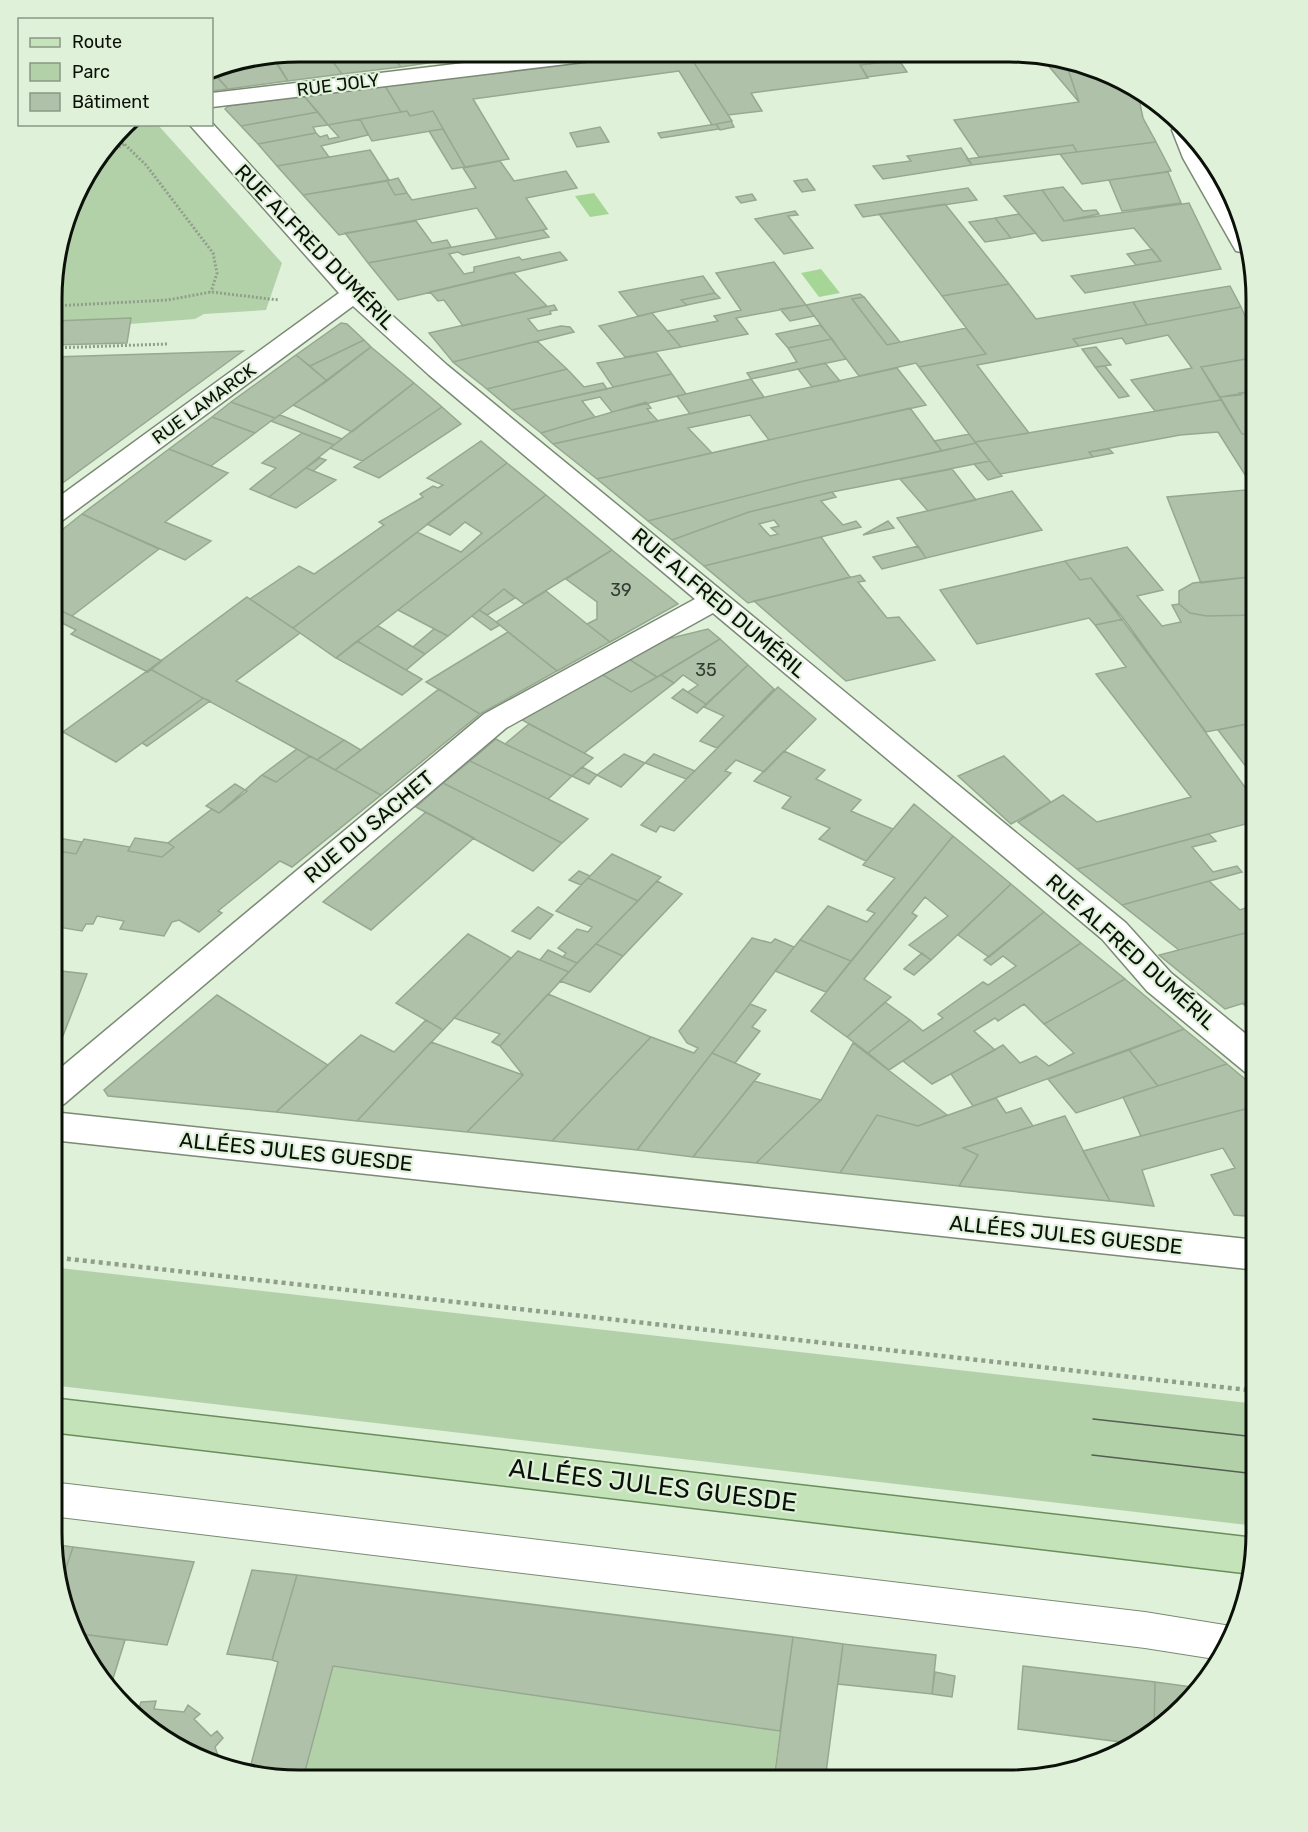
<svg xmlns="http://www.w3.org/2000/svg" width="1308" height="1832" font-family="Rubik,sans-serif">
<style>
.green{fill:#b3d1a9}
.water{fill:#a6d695}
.building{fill:#b0c1aa;stroke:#97a891;stroke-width:1.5;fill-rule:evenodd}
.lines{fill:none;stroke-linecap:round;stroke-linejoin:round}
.service-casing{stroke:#7a8a74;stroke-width:2}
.pedestrian-casing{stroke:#7a8a74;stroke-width:3}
.minor-casing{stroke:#7a8a74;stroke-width:3}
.primary-casing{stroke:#698e5d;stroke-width:3}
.path-far1{stroke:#909e8c;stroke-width:3;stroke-dasharray:2 2;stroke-linecap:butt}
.path{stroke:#909e8c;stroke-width:4.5;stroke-dasharray:4 4;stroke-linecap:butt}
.service{fill:#fff;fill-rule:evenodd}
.pedestrian{fill:#fff;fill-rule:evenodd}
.minor{fill:#fff;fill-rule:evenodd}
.primary{fill:#c4e3b9;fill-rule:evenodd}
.tram{stroke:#545e51;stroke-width:1.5}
.labels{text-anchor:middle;stroke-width:4.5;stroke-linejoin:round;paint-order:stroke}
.far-street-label{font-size:18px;fill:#0b1109;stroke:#dff1d9}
.number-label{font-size:18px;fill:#343d31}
.street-label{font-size:21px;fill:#0b1109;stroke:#dff1d9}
.near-street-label{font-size:26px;fill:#0b1109;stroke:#dff1d9}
.rim{fill:none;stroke:#0b1109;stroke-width:3}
</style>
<rect width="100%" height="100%" fill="#dff1d9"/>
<path class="green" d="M125 125H158L282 263 266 310 204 314 195 319 130 324V318L53 321V266L84 175Z
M51 1267 1257 1404 1256 1526 51 1385Z
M333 1666 780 1731 773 1780 303 1779Z"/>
<path class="water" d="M594 193 609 214 590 217 575 196Z
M821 269 840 293 819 297 801 273Z"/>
<path class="building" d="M306 51H325L342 74 288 81 272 55Z
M325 51H348L356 56 365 57 369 56 364 51H387L401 67 342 74Z
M387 51H444L445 53 434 62 401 67Z
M489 52H526L491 56Z
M655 52H687L732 121 712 125 679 71 473 99 509 159 465 167 433 111 410 116 407 111 401 112 385 86Z
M687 52 899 53 903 60 860 65 868 78 751 93 762 111 728 115Z
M931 53H979L934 58Z
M899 60 907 72 867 77 860 65Z
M1065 60 1079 102 1046 63Z
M1065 60 1104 70 1137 89 1143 118 1156 142 1077 152 1073 145 979 157 954 120 1079 102Z
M235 62 239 67 276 63 288 81 228 89 212 72V68Z
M212 72H213L228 89 212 91Z
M385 86 401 112 328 125 304 96Z
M304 96 318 112 241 126 225 109 228 106Z
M407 111 410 116 433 111 443 129 372 141 360 119Z
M318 112 328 125 313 127 316 133 258 144 241 126Z
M360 119 368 135 321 146 329 157 277 166 258 144 316 133 320 137 327 135 329 139 339 137 328 125Z
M731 121 734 127 720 130 716 124Z
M716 124 719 129 661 138 658 133Z
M600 127 609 142 577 147 570 133Z
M443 129 465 167 452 169 429 131Z
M1156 142 1171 171 1082 184 1060 154Z
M1073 145 1077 152 972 165 967 159Z
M961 148 972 165 883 179 873 166 911 161 907 156Z
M370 150 389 180 303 195 277 166Z
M500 161 514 181 566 171 577 188 526 198 547 229 497 239 477 208 339 235 303 195 387 181 395 195 407 193 412 200 476 188 463 168Z
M1168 172 1181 203 1122 211 1109 180Z
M398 178 407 193 395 195 387 181Z
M807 179 815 190 802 192 794 181Z
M1063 187 1083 211 1096 210 1099 214 1064 221 1042 190Z
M968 188 977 200 863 217 855 205Z
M1042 190 1064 221 1189 203 1221 269 1085 293 1071 276 1161 261 1134 228 1042 241 1004 196Z
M752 194 756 200 741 203 736 197Z
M945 204 1009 284 942 296 879 214Z
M795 211 798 215 788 216 813 248 784 254 755 219Z
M1019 214 1036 233 1011 238 995 218Z
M995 218 1011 238 985 242 969 222Z
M416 221 432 243 447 240 451 247 368 263 345 233Z
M543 230 549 237 463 255 458 252 449 254 464 274 474 272V267L519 257 522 260 560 252 567 260 398 300 368 263Z
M1152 249 1161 261 1136 265 1127 254Z
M774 262 806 305 736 318 748 334 681 347 667 331 718 321 714 316 741 310 716 273Z
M513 272 547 306 463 326 444 300 438 301 430 292Z
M703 276 715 293 681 300 687 305 638 316 619 292Z
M1009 284 1036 319 1133 302 1147 325 1073 339 1079 346 977 365 1029 433 975 442 919 367 986 354 942 296Z
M1230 286 1241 307 1147 325 1133 302Z
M715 293 720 298 687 305 681 300Z
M860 294 864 297 852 299 887 345 966 328 986 354 919 367 916 363 859 376 806 305Z
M864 297 900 342 887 345 852 299Z
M554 305 557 310 550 311 551 314 528 319 538 331 561 326 570 327 574 332 453 362 429 333Z
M806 305 814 316 790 321 780 309Z
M1241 307 1257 342V357L1201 367 1221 400 1155 411 1131 380 1192 368 1168 335 1126 344 1122 338 1079 346 1073 339Z
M652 313 681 347 625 357 599 326Z
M131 318 127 343 53 345V321Z
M341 323 347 324 364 340 310 366 296 355Z
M820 325 832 339 788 348 776 334Z
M832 339 846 359 751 379 747 373 797 362 788 348Z
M364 340 371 347 327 381 310 366Z
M537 341 567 369 487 389 453 362Z
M371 347 414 383 352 432 293 405Z
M1096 347 1111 365 1095 367 1082 349Z
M243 351 53 490V357Z
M656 352 672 374 613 387 597 363Z
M296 355 327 381 275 418 231 402Z
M1257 357V391L1239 393 1241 395 1220 397 1201 367Z
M825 363 840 381 812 387 798 369Z
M1105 366 1129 396 1119 398 1095 367Z
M897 368 926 405 769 440 750 415 688 428 712 453 597 479 553 444Z
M567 369 584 387 603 383 607 389 512 410 487 389Z
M672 374 686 394 612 412 600 397 582 401 595 417 541 433 512 410Z
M751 379 764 397 690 414 677 396Z
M414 383 442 407 362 461 330 448Z
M1257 391V433L1242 434 1220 397Z
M1221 400 1242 434 1257 433V485L1254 481H1249L1218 432 1180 435 1089 452 1093 457 1000 474 975 442Z
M231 402 275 418 255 433 212 417Z
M646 402 651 408 647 409 658 421 553 444 541 433Z
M442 407 461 424 379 478 354 467Z
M910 408 942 451 804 481 648 521 597 479Z
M280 415 342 439 334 445 271 421Z
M212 417 255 433 211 466 169 449Z
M302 433 334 445 269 497 250 489 276 468 262 463Z
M969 434 976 443 942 451 934 441Z
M481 441 507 463 293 628 250 599 299 566 314 574 384 525 379 522 423 497 420 494 433 486 438 488 443 485 427 478Z
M976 443 990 461 832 492 749 512 672 540 648 521 804 481Z
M169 449 228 473 165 522 211 541 185 560 82 514Z
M1109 449 1113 453 1093 457 1089 452Z
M320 458 326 460 313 471 306 468Z
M990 461 1002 476 988 480 974 464Z
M507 463 546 495 336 658 293 628 417 532 461 552 482 533 465 522 450 535 427 524Z
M306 468 336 480 296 508 269 497Z
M952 469 976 500 928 511 900 479Z
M1257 489V576L1201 583 1167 497Z
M1012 491 1042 530 926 558 897 518Z
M832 492 836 497 821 501 843 525 856 521 861 527 704 566 672 540 749 512ZM774 520 779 526 771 528 778 534 770 536 759 524Z
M546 495 612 550 524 604 504 589 448 636 398 610Z
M82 514 159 549 72 616 53 607V537Z
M888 521 894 528 863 535Z
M821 537 850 577 748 603 704 566Z
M918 546 926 558 882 569 873 557Z
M1127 547 1163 590 1137 596 1162 626 1181 622 1172 605 1179 604 1190 613 1207 616 1257 615V722L1206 732 1091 578 1080 580 1065 561Z
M612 550 678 604 610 642 587 624 597 619V602L566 579Z
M1065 561 1080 580 1091 578 1124 619 1095 625 1089 618 977 644 940 590Z
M860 575 865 581 858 582 887 618 899 617 935 660 846 681 754 601Z
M1257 576V615L1207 616 1190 613 1179 604V591L1193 583Z
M504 589 515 598 487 615 479 610Z
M546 591 587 624 610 642 557 671 496 622Z
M247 597 300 633 236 681 344 740 317 760 150 669Z
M53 607 72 616 162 661 148 672 71 634 76 630 56 620 53 623Z
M479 610 487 615 500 625 491 630 472 616Z
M1124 619 1257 804V821L1077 869 1018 822 1063 795 1097 822 1191 797 1096 674 1126 667 1095 625Z
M378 626 413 647 425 654 406 670 357 641Z
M434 629 448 636 425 654 413 647Z
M708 629 720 639 657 677 624 656 655 642Z
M508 632 557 671 480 714 426 682Z
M720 639 748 665 706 704 688 692 698 685 683 675 674 683 661 675Z
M357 641 406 670 422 679 402 695 336 658Z
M624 656 657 677 631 692 598 672Z
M748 665 774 689 717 748 700 741 724 716 704 707Z
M150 669 203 698 116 762 63 732Z
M598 672 631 692 661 675 674 683 584 753 522 720Z
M778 687 816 719 764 772 736 760 725 771 731 773 674 831 660 826 656 832 641 825Z
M439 689 480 714 381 795 335 770Z
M683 689 706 704 697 713 672 698Z
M203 698 210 701 147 746 142 743Z
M1257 722V781L1218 730Z
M529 724 584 753 593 758 572 776 505 744Z
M496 739 505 744 572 776 548 799 470 761Z
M344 740 361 750 335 770 317 760Z
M297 749 310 756 276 782 262 775Z
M784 751 825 770 816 779 861 800 851 811 893 829 866 861 819 839 830 828 782 808 791 797 754 781Z
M624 754 645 763 621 787 597 775Z
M654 754 695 771 686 779 645 763Z
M310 756 381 795 292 867 280 861 218 911 222 913 199 932 179 920 172 922 164 936 120 929 124 921 97 916 93 924H86L82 931 58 927 62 920 52 918V850L76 854 84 839 130 847 128 851 162 857 174 847 168 843 212 809 219 813 262 775 276 782Z
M1004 756 1051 802 1011 824 958 776Z
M470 761 548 799 588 819 562 843 443 783Z
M582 767 597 775 589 784 572 776Z
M443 783 562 843 533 871 416 807Z
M1257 783V804L1244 786Z
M235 784 247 791 219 813 206 806Z
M914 804 953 836 851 961 800 940 828 906 867 922 875 913 867 910 895 878 863 865Z
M426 812 474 838 371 930 323 902Z
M1209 834 1216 841 1192 847 1213 872 1237 866 1242 872 1122 905 1077 869Z
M953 836 1011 884 931 960 909 945 948 916 925 897 912 913 917 916 864 979 891 997 847 1037 811 1011Z
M52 837 82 842 76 854 52 850Z
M135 838 168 843 174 847 162 857 128 851Z
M612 854 661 877 638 901 588 878Z
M579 871 590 876 581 885 569 880Z
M588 878 638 901 577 963 563 957 566 953 558 948 577 929 588 932 592 927 556 911Z
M657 881 682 894 623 956 596 944Z
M1209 881 1240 910 1257 904V930L1179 950 1122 905Z
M1011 884 1044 912 989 957 958 935Z
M538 907 553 915 530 939 512 931Z
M1044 912 1081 943 889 1070 868 1053 910 1020 923 1031 943 1018 938 1014 983 982 988 985 1016 966 1003 956 991 965 984 960Z
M1257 930V999L1225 1009 1159 955Z
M468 934 511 958 443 1030 396 1003Z
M752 938 771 943 775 939 794 947 637 1150 552 1141 651 1037 694 1053 698 1048 687 1043 679 1031Z
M800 940 851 961 826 992 775 971Z
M1081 943 1125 979 1044 1024 1024 1004 998 1021 995 1018 974 1031 995 1050 932 1084 903 1061Z
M596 944 623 956 590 992 560 981Z
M548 950 563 957 577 963 569 972 540 960Z
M518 951 569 972 500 1046 492 1042 500 1034 454 1018Z
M922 953 931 960 914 975 904 969Z
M52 970 87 974 59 1046 52 1045Z
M1125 979 1184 1029 973 1106 951 1074 1003 1045 1020 1063 1036 1056 1049 1066 1074 1053 1044 1024Z
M548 994 651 1037 552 1141 467 1132 523 1075 500 1046Z
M217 995 328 1065 276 1112 108 1096 104 1090Z
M1257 999V1015L1243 1004Z
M885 1002 910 1020 868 1053 847 1037Z
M750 1004 766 1010 752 1027 760 1031 735 1063 712 1053Z
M426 1020 443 1030 357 1121 276 1112 361 1035 394 1052Z
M1184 1029 1227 1064 1158 1086 1129 1050Z
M431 1042 523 1075 467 1132 357 1121Z
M853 1043 947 1115 918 1126 877 1115 840 1173 756 1163 821 1100Z
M1129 1050 1158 1086 1076 1113 1048 1079Z
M712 1053 760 1074 693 1157 637 1150Z
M1227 1064 1257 1089V1106L1141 1136 1123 1097Z
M754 1081 821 1100 756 1163 693 1157Z
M996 1098 1006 1113 1021 1108 1033 1126 963 1148 978 1155 959 1186 840 1173 877 1115 918 1126Z
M1257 1106V1217L1234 1215 1211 1175 1235 1168 1223 1148 1142 1170 1154 1206 1110 1201 1083 1151Z
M1065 1116 1110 1201 959 1186 978 1155 963 1148Z
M53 1544 73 1547 62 1580Z
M73 1547 194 1562 167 1645 74 1633 62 1580Z
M252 1570 297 1575 272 1660 227 1654Z
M297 1575 793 1637 780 1731 333 1666 304 1775 250 1768 278 1662 272 1660Z
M74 1633 125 1640 111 1685 76 1643Z
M793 1637 843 1644 825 1780H774Z
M843 1644 936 1655 932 1694 838 1684Z
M1023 1666 1155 1682 1154 1732 1128 1749 1129 1743 1018 1729Z
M935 1672 955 1676 952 1697 932 1694Z
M1155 1682 1200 1688 1172 1720 1154 1732Z
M156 1701 154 1709 184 1712 188 1705 200 1714 194 1719 211 1736 217 1731 223 1738 215 1747 222 1767 204 1762 148 1730 131 1709 139 1708 141 1702Z"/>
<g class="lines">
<defs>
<path id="service" d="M51 1482 1145 1612 1237 1627 1221 1660 1145 1648 51 1516Z"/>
<path id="pedestrian" d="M52 1112 1257 1240V1270L52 1140Z"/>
<path id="minor" d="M556 52H619L616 57 608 59 212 107V93Z
M212 123 363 289 447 365 1126 923 1171 973 1257 1043V1076L1245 1072 1147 991 1102 939 713 613 506 728 64 1104 52 1108V1075L484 714 695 599 429 375 353 306 63 520 53 522V501L339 293 189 124Z
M1178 124 1208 161 1236 210 1246 253 1236 251 1233 246 1183 158 1172 130Z"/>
<path id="primary" d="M51 1398 1255 1538 1256 1550 1252 1574 51 1432Z"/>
</defs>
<use href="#service" class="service-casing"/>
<use href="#pedestrian" class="pedestrian-casing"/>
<use href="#minor" class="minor-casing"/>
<use href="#primary" class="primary-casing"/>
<path class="path-far1" d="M116 136 146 165 213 253 217 273 211 292
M95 162 124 144
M53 306 168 300 211 292 279 300
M53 348 167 344"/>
<path class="path" d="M51 1257 1257 1391"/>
<use href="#service" class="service"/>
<use href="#pedestrian" class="pedestrian"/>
<use href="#minor" class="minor"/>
<use href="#primary" class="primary"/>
<path class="tram" d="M1093 1419 1256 1437
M1092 1455 1256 1474"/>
</g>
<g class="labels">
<g class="far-street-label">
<text transform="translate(338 85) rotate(-7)" y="6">RUE JOLY</text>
<text transform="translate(204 404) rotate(-36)" y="6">RUE LAMARCK</text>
</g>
<g class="number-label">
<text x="621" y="596">39</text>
<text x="706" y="676">35</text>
</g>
<g class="street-label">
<text transform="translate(315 247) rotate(46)" y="7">RUE ALFRED DUMÉRIL</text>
<text transform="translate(719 603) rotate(40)" y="7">RUE ALFRED DUMÉRIL</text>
<text transform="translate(369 827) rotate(-40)" y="7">RUE DU SACHET</text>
<text transform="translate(1131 952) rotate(42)" y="7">RUE ALFRED DUMÉRIL</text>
<text transform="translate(296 1152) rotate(6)" y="7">ALLÉES JULES GUESDE</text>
<text transform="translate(1066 1235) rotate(6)" y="7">ALLÉES JULES GUESDE</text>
</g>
<g class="near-street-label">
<text transform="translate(653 1485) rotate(7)" y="9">ALLÉES JULES GUESDE</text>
</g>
</g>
<path d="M0 0H1308V1832H0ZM299 62H1009A237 237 0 0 1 1246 299V1533A237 237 0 0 1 1009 1770H299A237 237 0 0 1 62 1533V299A237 237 0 0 1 299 62Z" fill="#dff1d9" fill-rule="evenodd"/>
<path class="rim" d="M299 62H1009A237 237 0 0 1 1246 299V1533A237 237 0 0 1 1009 1770H299A237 237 0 0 1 62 1533V299A237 237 0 0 1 299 62Z"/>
<rect x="18" y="18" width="195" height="108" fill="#dff1d9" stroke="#8a9786" stroke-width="1.5"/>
<rect x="30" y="38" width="30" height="9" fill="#c4e3b9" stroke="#8a9786" stroke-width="1.5"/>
<text x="72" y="48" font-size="18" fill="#0b1109">Route</text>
<rect x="30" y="63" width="30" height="18" fill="#b3d1a9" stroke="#8a9786" stroke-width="1.5"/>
<text x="72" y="78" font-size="18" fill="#0b1109">Parc</text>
<rect x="30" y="93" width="30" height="18" fill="#b0c1aa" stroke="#8a9786" stroke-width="1.5"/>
<text x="72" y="108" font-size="18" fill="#0b1109">Bâtiment</text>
</svg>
